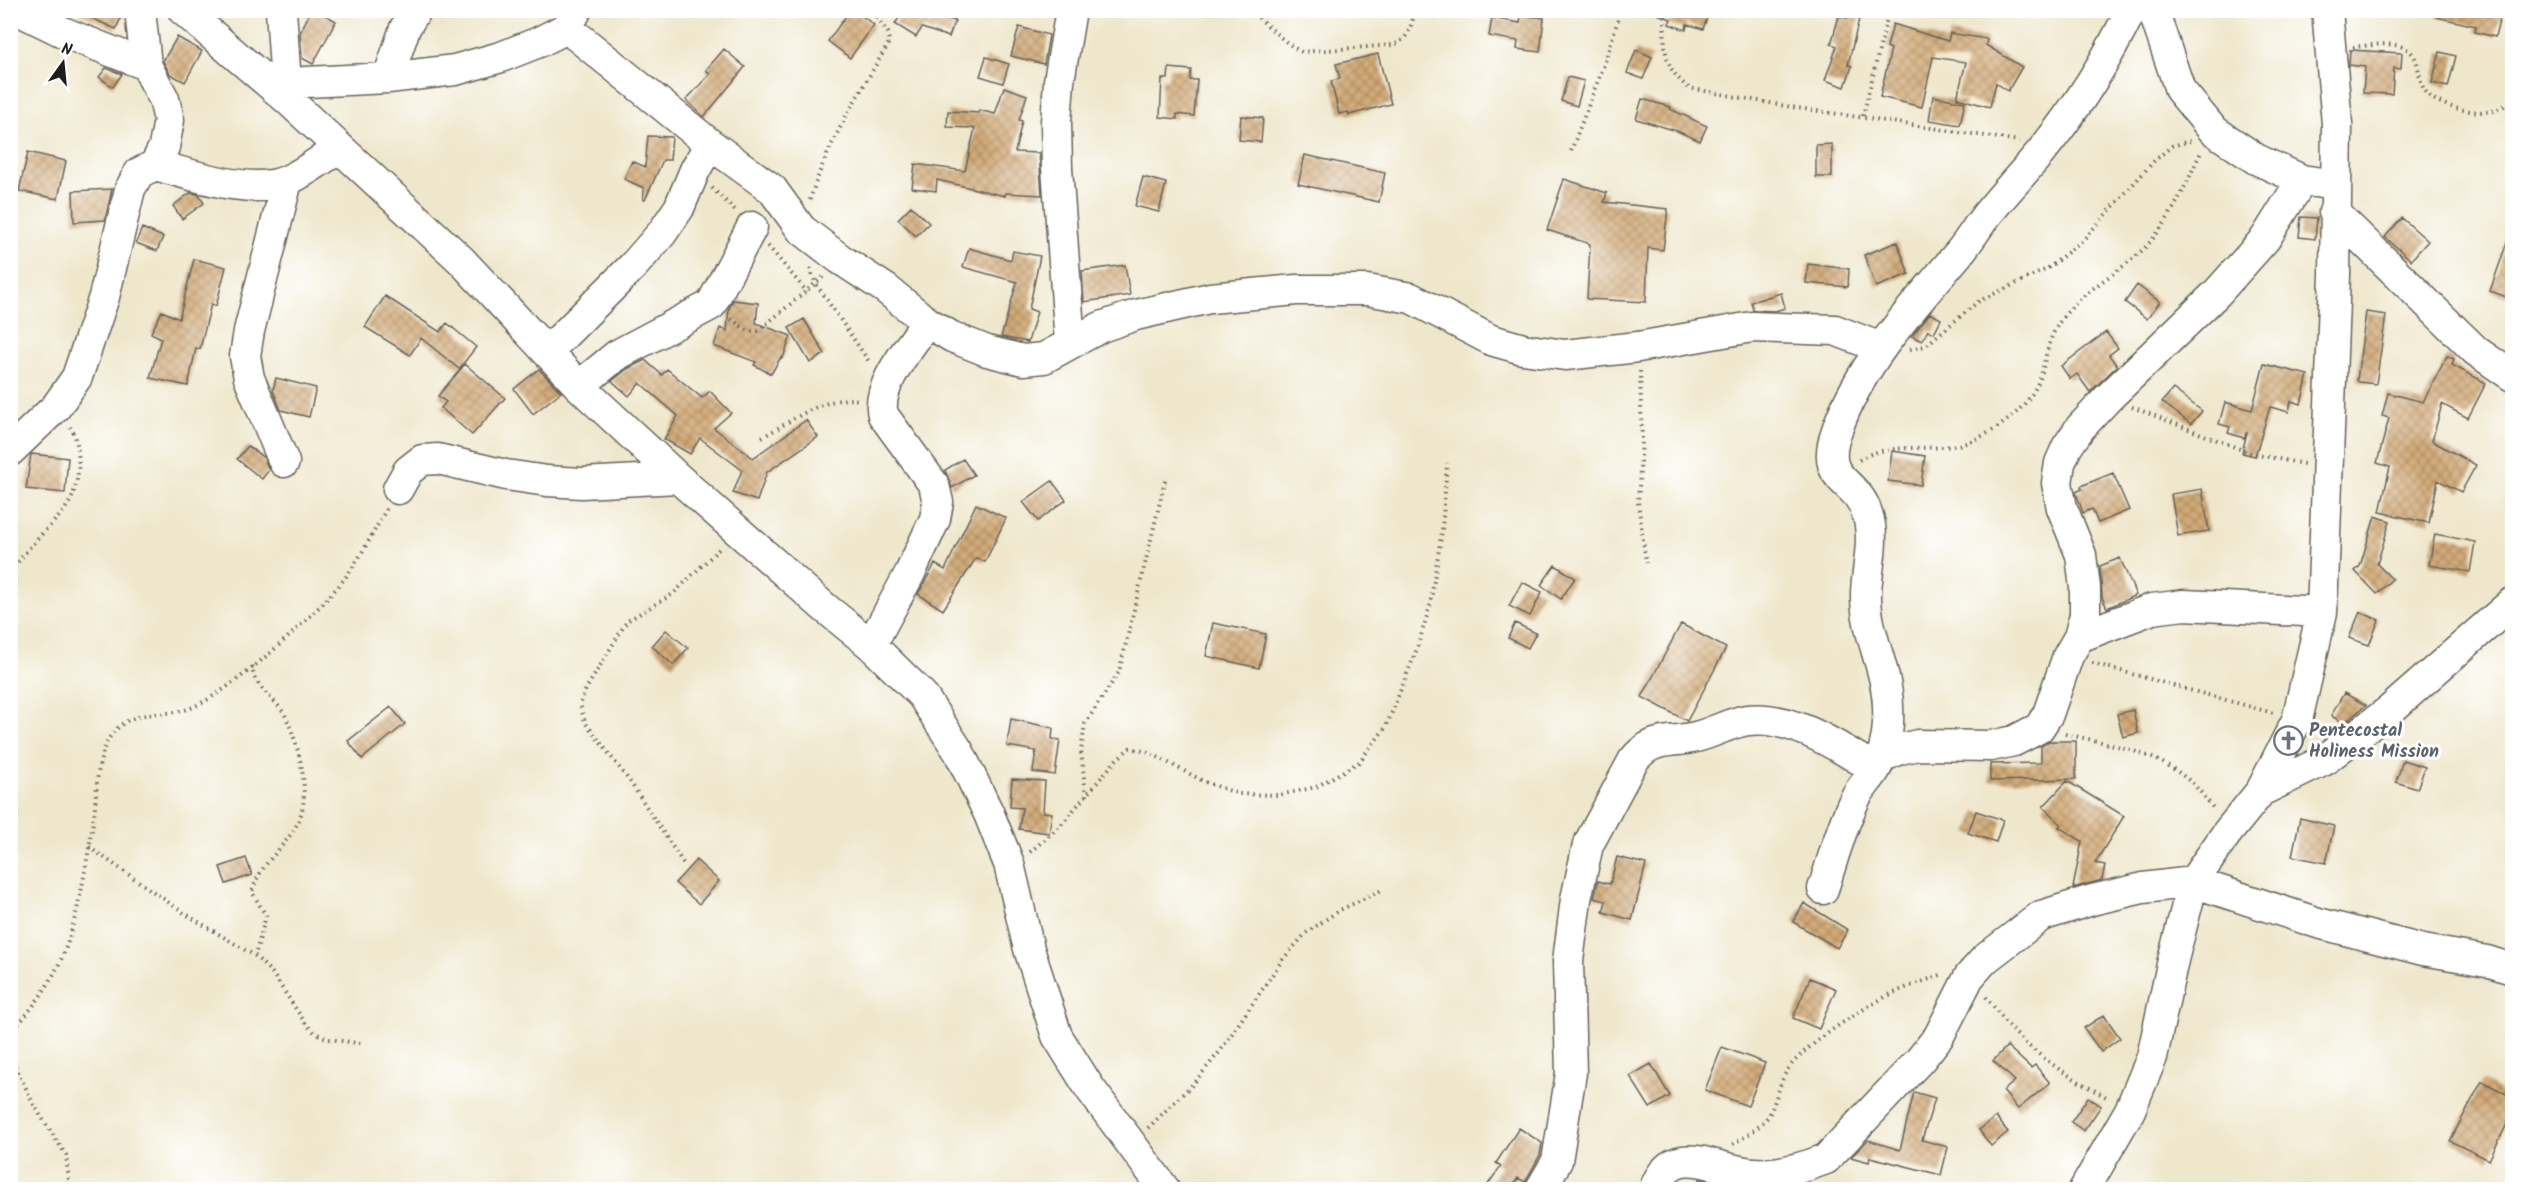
<svg xmlns="http://www.w3.org/2000/svg" width="2523" height="1200" font-family="Kalam,sans-serif">
<style>
.building{fill:url(#building-cross-hatch)}
.lines{fill:none;stroke-linecap:round;stroke-linejoin:round}
.minor-casing{stroke:#66635a;stroke-width:33}
.path{stroke:#66635a;stroke-width:4;stroke-dasharray:1.5 4.5;stroke-linecap:butt}
.minor{stroke:#fff;stroke-width:30}
.labels{text-anchor:middle;stroke-width:6;stroke-linejoin:round;paint-order:stroke}
.worship-label{font-size:18px;font-weight:bold;fill:#5b616d;stroke:#fff;text-anchor:start}
</style>
<defs>
<pattern id="building-cross-hatch" width="8" height="8" patternUnits="userSpaceOnUse" patternTransform="scale(1.5)"><rect width="8" height="8" fill="#d2ab78"/><path d="M0 0l8 8M0 8l8-8" fill="none" stroke="#aa8a62"/></pattern>
</defs>
<rect width="100%" height="100%" fill="#fff"/>
<filter id="ink" filterUnits="userSpaceOnUse"><feTurbulence type="fractalNoise" baseFrequency=".0167" numOctaves="2"/><feDisplacementMap in="SourceGraphic" scale="12" xChannelSelector="R" yChannelSelector="G"/><feConvolveMatrix kernelMatrix="1 2 1 2 8 2 1 2 1" color-interpolation-filters="sRGB"/></filter>
<filter id="wash" filterUnits="userSpaceOnUse"><feTurbulence type="fractalNoise" baseFrequency=".008" numOctaves="4" result="noise"/><feDisplacementMap in="SourceGraphic" scale="24" xChannelSelector="R" yChannelSelector="G"/><feGaussianBlur stdDeviation="1.35" result="paint"/><feColorMatrix in="noise" values="0 0 0 0 0 0 0 0 0 0 0 0 0 0 0 0 0 1.4 0 .05"/><feComposite in="paint" operator="in"/></filter>
<g filter="url(#wash)">
<rect width="100%" height="100%" fill="#efe7cc"/>
<g id="blocks">
<path class="building" d="M73 10H123V13L116 29Z
M311 10H317L336 21 313 64 302 58 300 33Z
M850 10H854L874 25 850 58 828 41Z
M904 10H924L955 21 949 37 922 28 916 37 895 24Z
M1657 10H1710L1703 29 1687 24 1686 30 1669 24 1671 19 1657 14Z
M2437 10H2502L2495 37 2475 32 2476 26 2436 17Z
M1849 11 1860 15 1848 65 1852 66 1845 87 1825 80 1837 46 1831 44 1839 16 1847 18Z
M1521 15 1544 18 1540 52 1517 49 1518 41 1489 36 1492 18 1520 23Z
M1893 24 1948 41 1950 33 1987 39 1986 45 2022 67 2008 91 1996 83 1990 107 1957 98 1966 62 1933 57 1922 107 1880 97 1891 49 1887 47Z
M1019 27 1049 35 1044 64 1011 56Z
M177 37 202 51 185 82 170 74 163 61Z
M724 49 745 67 704 117 686 100 710 74 706 70Z
M1636 50 1652 57 1643 79 1627 73Z
M2350 50 2402 53 2401 69 2394 68 2392 94 2363 93 2365 67 2349 65Z
M2440 52 2456 56 2448 87 2432 83Z
M1378 54 1391 104 1349 115 1348 112 1339 114 1331 81 1340 79 1336 64Z
M986 57 1009 64 1003 83 980 76Z
M106 68 122 74 113 87 99 77Z
M1169 68 1191 70 1190 80H1197L1194 116 1177 114V119L1160 117 1162 79H1168Z
M1568 77 1584 81 1577 106 1561 101Z
M1004 87 1027 95 1019 120 1022 121 1015 152 1039 153 1042 195 1005 193V196L937 180 936 191 912 188 915 164 965 171 975 128 947 127 948 111 979 113V110L995 114Z
M1933 96 1965 102 1960 125 1929 120Z
M1642 99 1671 107 1670 109 1707 126 1700 141 1677 131 1636 119Z
M1241 116 1263 118 1261 142 1239 140Z
M648 136 672 137 670 160H663L645 200H643L644 188 624 179 632 161 645 167Z
M1832 144V177H1816V145Z
M28 152 66 161 58 199 19 191Z
M1305 155 1385 173 1379 202 1298 184Z
M1143 177 1166 183 1159 212 1135 206Z
M1564 179 1607 193 1604 202 1668 209 1663 250 1648 248 1646 302 1587 299 1590 244 1547 230Z
M112 189 105 220 74 222 73 191Z
M190 193 198 194 204 203 182 219 173 206Z
M911 206 929 223 916 236 898 219Z
M2301 217 2317 218 2315 239 2299 237Z
M2402 218 2428 241 2411 260 2385 237Z
M142 228 163 237 157 251 136 243Z
M2510 234H2512V299L2490 291Z
M1897 242 1909 274 1876 287 1864 255Z
M969 248 1011 260 1013 251 1040 256 1029 309 1037 312 1028 342 1001 337 1017 282 963 267Z
M194 259 226 267 216 306 211 304 200 349 196 348 188 386 150 378 161 338 151 333 162 311 179 319Z
M1808 264 1849 269 1848 287 1806 283Z
M1125 265 1130 295 1084 302 1082 271Z
M2137 285 2160 302 2147 319 2125 302Z
M1781 293 1785 308 1775 311 1753 310 1751 302Z
M385 296 440 332 447 323 476 347 459 369 421 338 410 355 365 327Z
M733 300 758 303 756 323 791 336 783 358 781 357 771 374 754 365 756 362 714 346 720 328 727 331 729 308Z
M2366 312 2386 315 2376 384 2359 382 2357 380Z
M1930 313 1941 319 1934 333 1928 330 1922 341 1912 336Z
M804 319 825 354 810 363 789 328Z
M2106 332 2118 348 2109 355 2117 366 2090 392 2077 374 2070 379 2061 366Z
M2447 356 2454 359 2452 365 2486 383 2468 418 2442 404 2432 441 2476 465 2461 492 2438 480 2429 523 2380 512 2390 467 2377 463 2389 418 2382 416 2388 393 2423 402Z
M645 360 662 375 667 369 702 398 710 391 731 413 714 428 753 458 806 420 818 437 767 472 757 501 733 493 742 470 700 438 690 454 664 439 678 416 640 383 629 396 612 381 627 369Z
M465 364 505 398 472 435 441 408 446 402 438 396Z
M2264 364 2308 375 2301 404 2291 401 2289 412 2270 407 2255 456 2242 453 2247 432 2244 438 2228 433 2230 427 2219 424 2225 402 2252 410Z
M539 369 561 392 533 414 514 389Z
M276 378 316 388 309 417 281 410 273 390Z
M2173 389 2202 411 2191 424 2162 402Z
M248 446 264 458 269 470 262 479 237 459Z
M1892 451 1925 456 1921 485 1888 481Z
M31 454 68 458 65 493 26 489Z
M963 459 974 475 952 488 945 470Z
M2113 473 2129 510 2098 523 2092 509 2083 513 2076 492 2082 489 2081 486Z
M1052 481 1066 500 1038 521 1023 502Z
M2202 489 2209 531 2178 536 2171 494Z
M976 504 1006 518 985 562 976 558 943 610 918 594 935 564 945 570Z
M2375 516 2390 521 2377 564 2392 579 2377 594 2355 571 2360 566Z
M2435 534 2475 542 2470 572 2429 565Z
M2120 558 2136 595 2107 608 2102 597 2100 566Z
M1555 565 1575 578 1561 599 1541 585Z
M1522 582 1542 592 1530 616 1509 606Z
M2360 612 2379 620 2369 645 2349 638Z
M1213 623 1266 634 1259 668 1206 656Z
M1515 623 1536 633 1528 648 1508 638Z
M1681 624 1726 648 1687 721 1642 697Z
M666 630 688 648 673 665 652 646Z
M2344 693 2366 705 2344 723 2331 716Z
M391 707 405 724 362 759 348 741Z
M2133 710 2138 733 2123 737 2117 714Z
M1011 719 1053 728 1052 739 1060 740 1055 775 1033 772 1036 751 1007 746Z
M2049 741H2076V779L1990 781V764L2041 763V746Z
M2403 760 2425 767 2417 789 2396 782Z
M1012 779 1045 781 1043 812 1052 813 1049 833 1019 829 1022 808 1010 807Z
M2067 781 2124 816 2095 863 2105 865 2102 880 2073 888 2082 841 2059 827 2061 824 2043 807Z
M1976 811 2003 820 1996 842 1968 833Z
M2300 818 2334 826 2326 863 2292 856Z
M1617 857 1646 864 1632 920 1603 912 1606 901 1594 898 1598 881 1610 884Z
M246 858 252 875 226 884 220 867Z
M696 860 719 881 699 904 675 883Z
M1804 903 1848 930 1837 948 1793 922Z
M1810 978 1836 989 1819 1029 1793 1018Z
M2104 1015 2120 1038 2101 1052 2084 1028Z
M2007 1046 2031 1068 2035 1065 2050 1083 2018 1109 2003 1091 2015 1081 1993 1061Z
M1722 1047 1765 1063 1748 1106 1705 1090Z
M1651 1064 1670 1096 1650 1108 1630 1076Z
M2482 1081 2512 1097V1114L2489 1160 2450 1141Z
M1914 1092 1935 1098 1922 1140 1948 1147 1941 1175 1870 1157 1869 1162 1851 1157 1868 1140 1900 1150Z
M2088 1097 2101 1106 2084 1131 2071 1122Z
M1996 1117 2008 1132 1991 1146 1979 1130Z
M1519 1128 1542 1143 1540 1155 1525 1182 1518 1178 1510 1190H1484L1501 1166 1496 1163Z
M1700 1179 1735 1188 1747 1190H1695Z"/>
</g>
</g>
<g filter="url(#ink)">
<use href="#blocks" fill-opacity="0" stroke="#66635a" stroke-width="1.5"/>
<g class="lines">
<defs>
<path id="minor" d="M18 10 65 33 146 65
M140 10 146 65 164 99 169 120 164 147 155 165
M183 10 287 99 461 260 579 386 678 478 824 607 871 645 922 695 959 752 989 814 1009 864 1029 949 1057 1036 1089 1087 1165 1190
M281 10 287 99
M2153 10 2180 90 2213 130 2256 159 2302 180 2322 183
M567 28 710 144 772 189 801 229 840 259 886 289 927 322 952 337 987 351 1023 360 1044 358 1101 327 1136 315 1210 298 1296 290H1367L1411 298 1491 340 1523 349 1565 355 1638 347 1752 327 1835 330 1881 348
M388 78 405 28 416 10
M286 83 388 78 455 70 501 57 539 42 567 28 576 11
M2334 212 2476 351 2512 376
M1070 343 1057 168 1056 122 1059 81 1071 10
M548 351 634 265 662 233 679 208 695 170 710 144
M579 386 617 355 711 305 752 227
M10 451 56 407 77 377 104 297 130 189 139 173 155 165C190 174 254 197 288 180 306 172 323 158 340 148
M284 462 249 378 245 356 249 331 287 181
M398 489 408 471 422 460 438 459 506 475 547 481 582 483 678 478
M2079 637 2152 609 2184 605 2322 612
M871 645 910 573 935 519 938 502 934 485 883 415C875 386 911 346 927 322
M1882 757 1900 749 1918 745 1991 746 2014 741 2039 728 2048 714 2068 656 2079 637 2085 615V588L2081 555 2062 508 2057 483 2060 463 2067 447 2080 428 2108 398 2217 293 2265 239 2302 180
M2261 791 2323 761 2390 710 2512 603
M1823 889C1833 859 1841 827 1855 799 1860 788 1869 780 1875 770 1886 752 1889 727 1888 706 1887 667 1865 633 1866 593 1867 566 1876 539 1867 513 1856 477 1818 483 1837 430 1860 363 1914 306 1959 253 1970 240 1978 225 1989 212 2007 190 2027 169 2045 147 2078 106 2108 58 2131 10
M1540 1190 1557 1161 1571 1073 1568 961 1576 899 1588 845 1633 761C1651 738 1666 743 1691 738 1710 735 1730 722 1748 720 1792 715 1839 747 1875 769
M1654 1190C1673 1137 1715 1171 1754 1173 1778 1175 1803 1168 1826 1159L1920 1060 1939 1036 1969 977 1985 959 2041 916 2092 900 2143 888 2193 882 2318 923 2423 950 2487 961 2512 969
M2084 1190 2130 1110 2152 1057 2173 960 2193 882 2227 833 2261 791 2297 720 2322 612 2335 275 2337 124 2327 10"/>
</defs>
<use href="#minor" class="minor-casing"/>
<path class="path" d="M1249 10C1268 24 1282 42 1302 52L1393 45C1409 40 1411 26 1415 10
M1665 10C1664 43 1661 67 1689 88L1791 107 2019 141
M2353 47C2369 46 2394 40 2408 50 2422 59 2416 79 2426 92 2437 107 2478 116 2496 110 2501 108 2507 104 2512 102
M1863 116 1889 10
M1571 151 1604 65 1621 10
M712 188 735 210
M810 200C827 143 859 94 889 43L888 33 871 10
M768 246 807 292
M810 268 816 284 870 363
M731 319 748 331H758L823 277
M1910 349 1925 346 1979 301 2047 269 2084 239 2155 160 2172 146 2190 141
M1640 371 1642 440 1638 502 1646 563
M2132 407 2253 454 2304 464
M762 437C791 422 826 394 859 400
M1859 460C1893 438 1942 457 1978 438 2004 426 2032 404 2041 375 2046 357 2049 336 2061 320 2081 292 2112 277 2137 255 2168 228 2184 188 2201 152
M10 571C21 559 30 546 41 535 51 524 61 516 69 503 80 485 83 444 70 427
M2092 663 2273 713
M253 666C250 684 277 700 285 715 297 741 307 777 303 805 299 835 273 851 259 875 256 880 254 887 252 892L266 916 255 956
M2065 734C2106 743 2153 751 2186 778 2197 786 2206 799 2214 809
M1086 796 1081 751 1085 724 1119 672 1166 477
M89 847 184 913 255 956 272 973 306 1024 315 1033 329 1039 364 1044
M1030 852 1060 826 1117 759 1130 748 1148 752 1205 782 1239 794 1280 795 1316 787 1359 762 1386 727 1417 649 1430 606 1442 530 1447 463
M683 863 631 783 585 722 580 704 586 689 627 621 673 594 721 547
M1986 997C1996 1009 2005 1023 2016 1034 2043 1061 2075 1080 2108 1098
M10 1033C26 1017 46 990 56 970 77 931 87 861 94 816 97 791 96 758 110 737 133 704 164 720 193 707 235 689 316 615 345 578 361 557 374 531 387 508
M10 1055 35 1107 66 1155 70 1190
M1148 1128 1194 1083 1221 1050 1283 959 1306 933 1340 910 1384 889
M1733 1144C1744 1137 1757 1130 1766 1119 1776 1107 1778 1081 1791 1065 1809 1043 1869 1003 1896 992 1911 985 1928 980 1943 974"/>
<use href="#minor" class="minor"/>
</g>
</g>
<defs>
<symbol id="church-ring" viewBox="-11 -11 22 22"><circle r="9.5" fill="#fff" stroke="#6b7280" stroke-width="1.5"/><path d="M-1.2-6h2.4v3.5h3.3v2.4h-3.3V6h-2.4V-.1h-3.3v-2.4h3.3Z" fill="#6b7280"/></symbol>
</defs>
<g fill-rule="evenodd">
<use href="#church-ring" x="2272" y="724" width="33" height="33"/>
</g>
<g class="labels">
<g class="worship-label">
<text x="2309" y="736">Pentecostal<tspan x="2309" dy="21">Holiness Mission</tspan></text>
</g>
</g>
<rect width="2523" height="1200" fill="none" stroke="#fff" stroke-width="36"/>
<g transform="translate(63 63) rotate(15)" stroke="#ffffff" stroke-width="4.5" paint-order="stroke">
<path d="M0-4.5L10 22L0 15L-10 22Z" fill="#1c1c1c"/>
<text y="-9" font-size="16" font-weight="bold" text-anchor="middle" fill="#1c1c1c">N</text>
</g>
</svg>
